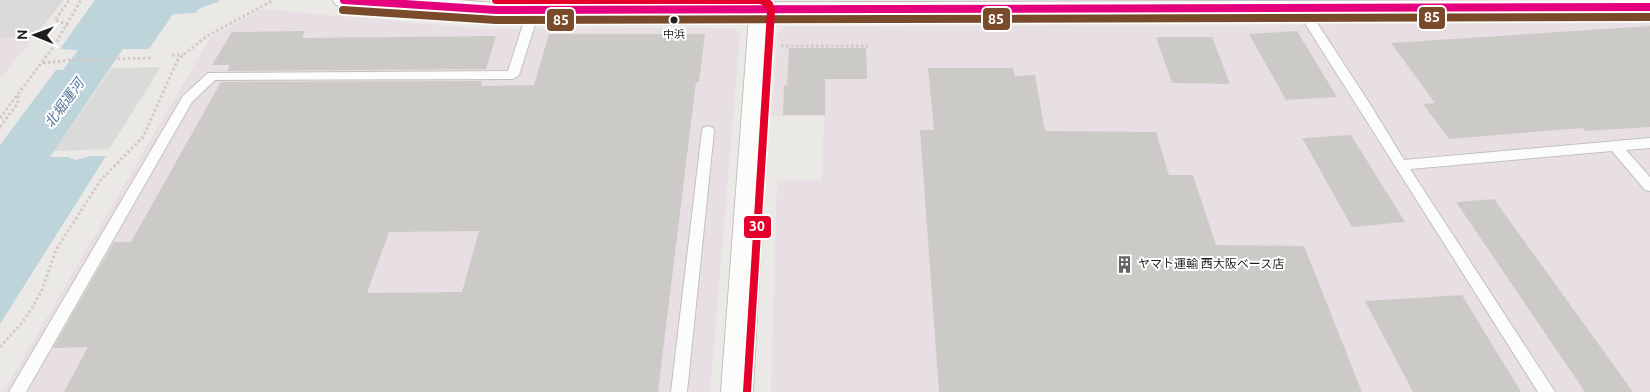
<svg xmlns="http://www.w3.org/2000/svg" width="1650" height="392" font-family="Ubuntu,'Noto Sans JP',sans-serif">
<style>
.industrial{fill:#e8dfe4}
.parking{fill:#dbdad9}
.water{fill:#bdd4db}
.building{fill:#cccac7;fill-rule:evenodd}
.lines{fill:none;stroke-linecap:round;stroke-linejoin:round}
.service-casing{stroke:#c2c1c0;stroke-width:2}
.tertiary-casing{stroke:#c2c1c0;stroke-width:2}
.path{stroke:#d4c9c7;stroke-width:3;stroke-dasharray:2.5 2.5;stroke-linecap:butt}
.service{fill:#fcfcfb;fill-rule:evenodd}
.tertiary{fill:#fcfcfb;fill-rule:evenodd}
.bus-1-casing{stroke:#fff;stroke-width:11}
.bus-2-casing{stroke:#fff;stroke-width:11}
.bus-3-casing{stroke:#fff;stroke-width:11}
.bus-1{stroke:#e5007d;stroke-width:8}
.bus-2{stroke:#7a4b2a;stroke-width:8}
.bus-3{stroke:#e4002b;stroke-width:8}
.bus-dot{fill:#1d1d1d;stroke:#fff;stroke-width:2}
.labels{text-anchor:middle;stroke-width:4;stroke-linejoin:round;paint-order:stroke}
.bus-label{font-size:11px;fill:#1d1d1d;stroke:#fff}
.poi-label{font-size:12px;fill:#1d1d1d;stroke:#fff;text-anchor:start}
.water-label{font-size:14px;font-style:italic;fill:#52759b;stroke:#fff}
.line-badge{stroke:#fff;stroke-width:2}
.badge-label{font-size:14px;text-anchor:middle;font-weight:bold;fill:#fff}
</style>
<rect width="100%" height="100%" fill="#ebe9e6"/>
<path class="industrial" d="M0 0H64L0 79Z
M262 9 485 29 734 28 740 34 710 392H3L210 38Z
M1650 23V392H771L777 181 822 180 824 116H772L778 32 786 27Z"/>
<path class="parking" d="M0 0H64L33 38H0Z
M161 67 109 149 54 151 112 68Z"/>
<path class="water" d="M95 0H219L218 2 200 8 195 13 173 14 149 49H123L50 157H68L75 160 85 158 89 156H106L0 324V145L56 70H63L78 50 60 49Z"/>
<path class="building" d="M1650 26V127L1586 131 1582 128 1449 139 1423 104 1435 103 1391 43Z
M305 31 302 38 496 36 486 69 227 71 230 65H212L232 32Z
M1297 31 1337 97 1286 100 1249 34Z
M549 34H705L699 82H696L658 392H64L88 347 53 348 114 242H131L221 82 482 81 481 86 534 85ZM479 231 462 292 367 293 389 232Z
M1156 37H1212L1230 84 1172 83Z
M789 48H866L867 79H825V115H783L784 85H787Z
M928 68H1013L1015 76 1035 75 1045 131 1156 132 1169 175H1193L1216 245 1304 246 1362 392H939L920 130H934Z
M1351 135 1405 222 1352 227 1302 138Z
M1494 199 1633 392H1585L1456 202Z
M1462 295 1521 392H1413L1365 301Z"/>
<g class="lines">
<defs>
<path id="service" d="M1300 2 1304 3 1370 104 1404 160 1650 138V148L1626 150 1650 177V191L1645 190 1612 151 1410 169 1555 392H1538L1294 6Z
M534 5 540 9 519 75 513 79 215 80 192 102 26 392H9L183 96 208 73 508 71 528 9Z
M708 126 713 128 714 131 687 392H671L702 131 703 128Z"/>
<path id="tertiary" d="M333 0H457L496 3 1650 0V14L772 17 753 392H721L749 17H496L344 7 336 5Z"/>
</defs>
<use href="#service" class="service-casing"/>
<use href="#tertiary" class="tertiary-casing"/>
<path class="path" d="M68 25 55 20 69 0
M781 46H868
M172 55H183
M43 63 71 60 151 58
M0 118 54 46 81 0
M0 127 18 103V95
M0 347 21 324 32 308 42 290 56 250 100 181 143 137 178 59 207 36 274 0"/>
<use href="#service" class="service"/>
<use href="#tertiary" class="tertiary"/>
<defs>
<path id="bus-1" d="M344 0 496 10 1650 7"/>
<path id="bus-2" d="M343 10 496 20 1650 17"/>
<path id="bus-3" d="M496 0H761L769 4 771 11 747 392"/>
</defs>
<use href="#bus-1" class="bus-1-casing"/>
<use href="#bus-2" class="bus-2-casing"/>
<use href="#bus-3" class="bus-3-casing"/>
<use href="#bus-1" class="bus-1"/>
<use href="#bus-2" class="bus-2"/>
<use href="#bus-3" class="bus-3"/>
</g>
<defs>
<symbol id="building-bare" viewBox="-9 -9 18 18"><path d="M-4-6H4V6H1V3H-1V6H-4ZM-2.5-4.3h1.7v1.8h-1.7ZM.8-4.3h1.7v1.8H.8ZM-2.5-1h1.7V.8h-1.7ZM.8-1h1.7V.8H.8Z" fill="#656463" stroke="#fff" stroke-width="2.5" paint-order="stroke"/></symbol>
</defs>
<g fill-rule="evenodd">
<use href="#building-bare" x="1112" y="252" width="25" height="25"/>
</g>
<circle class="bus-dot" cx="674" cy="20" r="4.5"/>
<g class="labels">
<g class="bus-label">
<text x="674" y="38">中浜</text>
</g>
<g class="poi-label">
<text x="1138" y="268">ヤマト運輸 西大阪ベース店</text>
</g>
<g class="water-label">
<text transform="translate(64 103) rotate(-54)" y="5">北堀運河</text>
</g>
</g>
<g class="line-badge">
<rect x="1418" y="6" width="28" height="24" rx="5" fill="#7a4b2a"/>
<rect x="982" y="7" width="29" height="24" rx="5" fill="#7a4b2a"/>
<rect x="546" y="8" width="29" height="24" rx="5" fill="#7a4b2a"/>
<rect x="743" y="215" width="29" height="24" rx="5" fill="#e4002b"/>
</g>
<g class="badge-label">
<text x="1432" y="22">85</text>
<text x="996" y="24">85</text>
<text x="561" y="25">85</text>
<text x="757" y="231">30</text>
</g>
<g transform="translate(35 35) rotate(271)" stroke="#ffffff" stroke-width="4" paint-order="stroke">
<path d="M0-4L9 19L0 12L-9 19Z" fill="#1d1d1d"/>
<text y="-8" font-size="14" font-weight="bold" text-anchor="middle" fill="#1d1d1d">N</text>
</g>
</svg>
